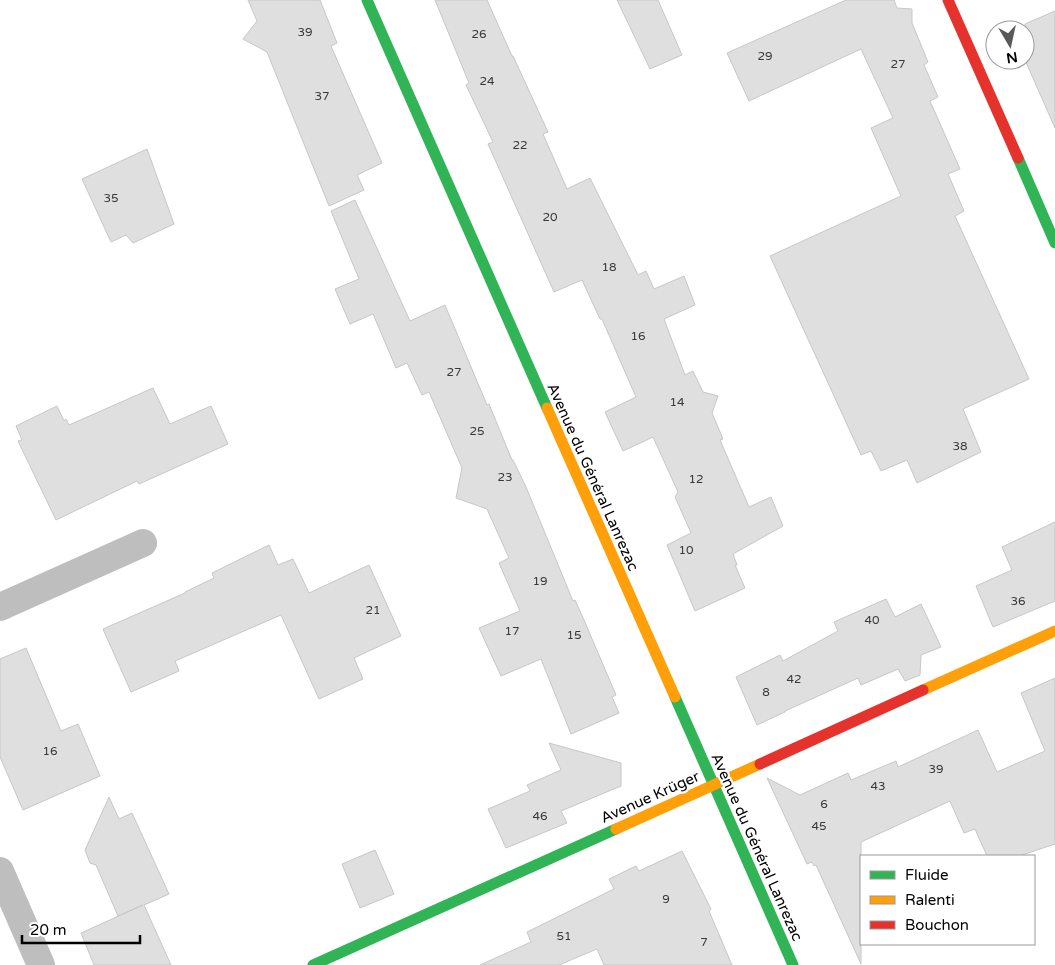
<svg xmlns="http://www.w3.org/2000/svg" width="1055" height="965" font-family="'Varela Round',sans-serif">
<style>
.building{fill:#dfdfdf;stroke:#c7c7c7}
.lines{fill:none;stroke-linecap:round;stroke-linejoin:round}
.street{stroke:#bebebe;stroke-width:28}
.fast{stroke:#30b455;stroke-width:11}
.slow{stroke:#ff9f0a;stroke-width:11}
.jam{stroke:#e5322d;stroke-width:11}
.labels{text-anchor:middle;stroke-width:4.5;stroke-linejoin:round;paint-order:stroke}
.number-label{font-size:12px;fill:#383838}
.street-label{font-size:15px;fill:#000;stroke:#fff}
</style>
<rect width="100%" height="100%" fill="#fff"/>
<path class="building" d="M248 0H320L337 43 331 46 382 163 357 175 364 190 329 206 267 52 243 39 257 21Z
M435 0H487L512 56H513L548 132 543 134 567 189 590 178 638 275 646 271 654 289 684 276 695 305 664 319 685 375 693 371 703 392 718 396 712 413 723 439 720 440 749 507 771 497 783 526 733 554 737 565H735L745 588 695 611 667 545 691 533 675 497 678 492 653 437 623 451 605 412 636 397 602 319H600L582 280 554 292 488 144 493 142 466 85 469 83Z
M617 0H658L682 55 650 69Z
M846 0H894L897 8 912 9V23L928 62 924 65 938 97 930 101 960 169 948 174 964 211 955 216 1029 379 963 409 981 452 917 483 907 460 881 471 871 451 861 455 770 256 901 196 871 128 893 118 861 49 749 101 727 53Z
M1055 11V128L1025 60V24Z
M147 149 174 224 133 243 126 235 111 242 82 179Z
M355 200 410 321 445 305 487 405 489 404 512 460H513L526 487 573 601 575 600 584 620 616 695 612 697 619 713 571 734 541 659 501 676 479 628 520 611 499 563 509 558 487 509 456 498 462 468 429 392 422 395 407 363 396 368 373 314 350 324 335 289 359 279 331 211Z
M153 388 170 424 211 406 228 444 139 484 137 481 56 520 18 441 22 440 16 426 57 406 64 421 66 419 69 425Z
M1055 522V601L993 627 976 586 1012 570 1002 547Z
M269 545 278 565 293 559 309 593 369 565 401 636 354 658 363 679 319 699 281 615 175 661 179 671 131 692 103 629 185 593V592L214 578 212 573Z
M886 599 895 617 921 604 941 647 921 655 920 675 905 681 898 669 861 685 858 678 785 711V712L757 725 736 677 780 655 783 661 838 631 834 622Z
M26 648 61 731 78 724 100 776 23 810 0 757V659Z
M1055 678V844L1019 856H987L975 829 964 833 950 801 861 842V964L816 865 814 866 812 862 807 864 767 778 800 795 848 773 851 780 896 761 898 767 978 730 997 772 1045 751 1021 693Z
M549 743 621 763V786L561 811 567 823 506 848 488 809 530 791 527 785 561 770Z
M109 797 119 819 132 813 169 894 144 905 171 965H94L81 933 143 905 118 916 96 865 90 863 85 850Z
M375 850 394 894 360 908 342 864Z
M682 851 711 909 709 911 732 965H604L597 949 559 965H480L531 942 527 932 614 889 609 879 636 866 639 871Z"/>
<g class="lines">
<path class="street" d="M0 607 143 543
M0 871 41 965"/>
<path class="fast" d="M367 0 547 408
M1018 158 1055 243
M675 697 793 965
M313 965 616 829"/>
<path class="slow" d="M547 408 675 697
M923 690 1055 631
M616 829 760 764"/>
<path class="jam" d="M948 0 1018 158
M760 764 923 690"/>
</g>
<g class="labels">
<g class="number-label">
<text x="305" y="36">39</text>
<text x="479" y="38">26</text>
<text x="765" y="60">29</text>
<text x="898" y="68">27</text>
<text x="487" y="85">24</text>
<text x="322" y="100">37</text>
<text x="520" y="149">22</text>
<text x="111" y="202">35</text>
<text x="550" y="221">20</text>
<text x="609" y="271">18</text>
<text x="638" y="340">16</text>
<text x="454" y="376">27</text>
<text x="677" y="406">14</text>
<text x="477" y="435">25</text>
<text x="960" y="450">38</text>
<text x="505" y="481">23</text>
<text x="696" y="483">12</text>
<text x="686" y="554">10</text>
<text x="540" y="585">19</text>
<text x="1018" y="605">36</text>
<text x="373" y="614">21</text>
<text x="872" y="624">40</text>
<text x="512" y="635">17</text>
<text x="574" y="639">15</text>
<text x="794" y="683">42</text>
<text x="766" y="696">8</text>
<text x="50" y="755">16</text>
<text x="936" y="773">39</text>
<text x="878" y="790">43</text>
<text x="824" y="808">6</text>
<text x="540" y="820">46</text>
<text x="819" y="830">45</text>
<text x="666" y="903">9</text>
<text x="564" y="940">51</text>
<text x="704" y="946">7</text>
</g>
<g class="street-label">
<text transform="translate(593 477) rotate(66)" y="5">Avenue du Général Lanrezac</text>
<text transform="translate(650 797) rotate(-24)" y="5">Avenue Krüger</text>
<text transform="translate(757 847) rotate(66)" y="5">Avenue du Général Lanrezac</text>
</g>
</g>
<rect x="860" y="855" width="175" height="90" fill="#ffffff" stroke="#999999"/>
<rect x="870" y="871" width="25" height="8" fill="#30b455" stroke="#999999"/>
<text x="905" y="880" font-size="15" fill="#000000">Fluide</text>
<rect x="870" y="896" width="25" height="8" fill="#ff9f0a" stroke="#999999"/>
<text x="905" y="905" font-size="15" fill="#000000">Ralenti</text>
<rect x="870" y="921" width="25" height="8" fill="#e5322d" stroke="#999999"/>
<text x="905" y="930" font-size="15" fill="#000000">Bouchon</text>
<g transform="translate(1010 45) rotate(171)"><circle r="24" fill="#ffffff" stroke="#999999"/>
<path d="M0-4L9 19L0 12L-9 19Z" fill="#595959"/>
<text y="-8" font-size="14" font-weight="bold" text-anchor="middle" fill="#000000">N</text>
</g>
<path d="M22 935v8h118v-8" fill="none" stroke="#000000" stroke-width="2.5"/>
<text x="30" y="935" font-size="15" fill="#000000" stroke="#ffffff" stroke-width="4" paint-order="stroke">20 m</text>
</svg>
